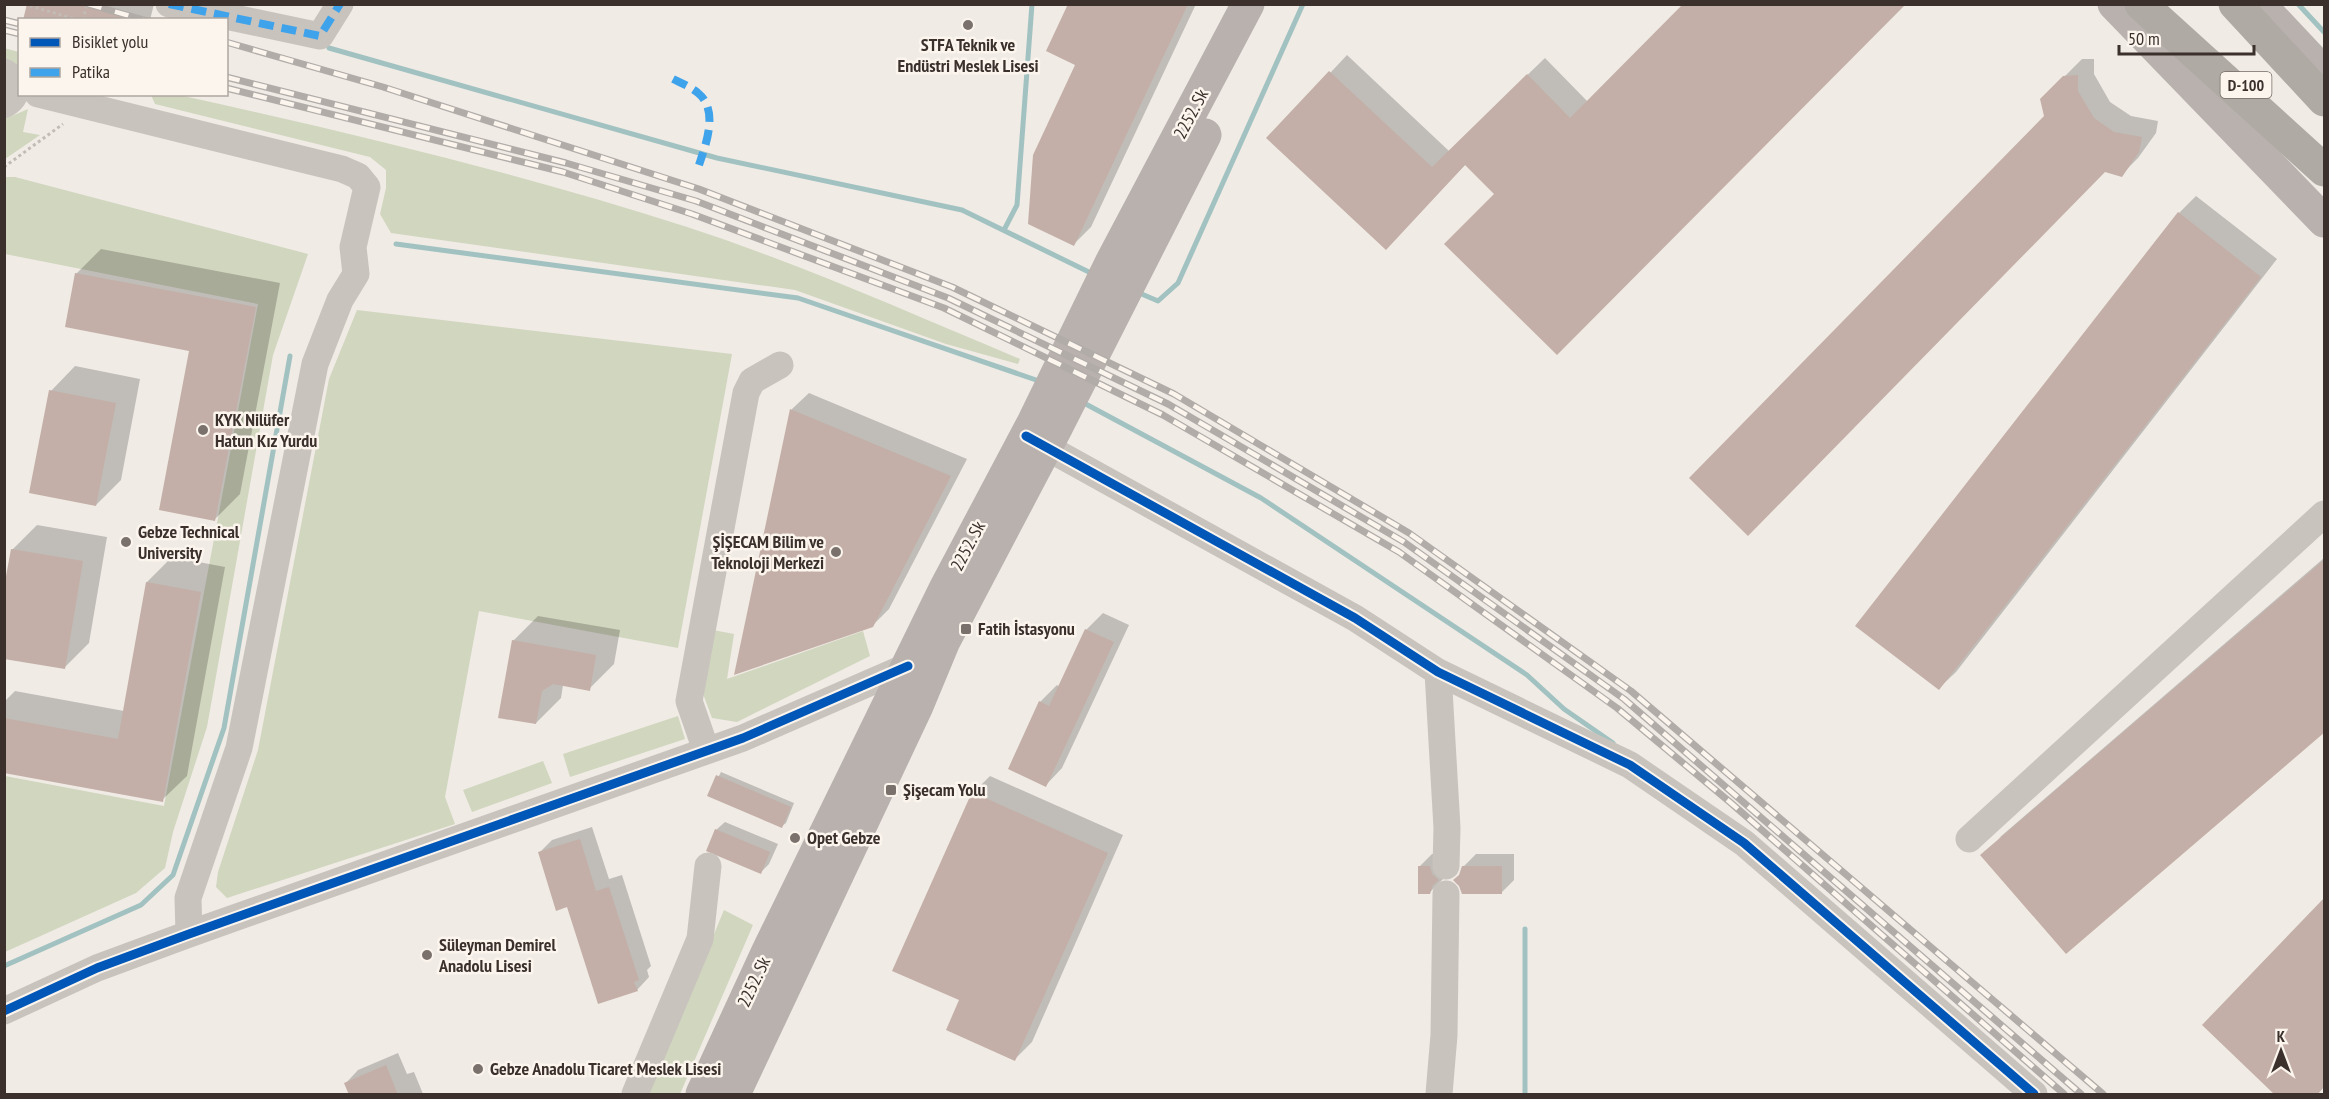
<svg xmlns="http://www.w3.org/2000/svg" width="2329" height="1099" font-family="'PT Sans Narrow',sans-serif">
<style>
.green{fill:#d1d6bf}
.shadow{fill:#0003}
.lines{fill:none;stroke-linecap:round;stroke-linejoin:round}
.stream{stroke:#a1c2c1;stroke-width:5}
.building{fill:#c3afa7}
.path{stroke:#c2bbb6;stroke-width:3;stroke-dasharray:3 3;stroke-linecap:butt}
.minor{stroke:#c9c3be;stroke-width:27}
.major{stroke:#b8b1ad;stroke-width:33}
.highway{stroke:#afaaa4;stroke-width:33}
.rail-casing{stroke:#b1aca8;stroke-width:7}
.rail{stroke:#fbf5ee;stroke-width:4.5;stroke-dasharray:14;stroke-linecap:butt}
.quiet{stroke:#3fa3eb;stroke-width:8;stroke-dasharray:15 8;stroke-linecap:butt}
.cycleway-casing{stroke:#fbf5ee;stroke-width:13}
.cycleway{stroke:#0057b8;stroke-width:9}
.poi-dot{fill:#7a716c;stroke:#fbf5ee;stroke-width:2}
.labels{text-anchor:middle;stroke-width:5;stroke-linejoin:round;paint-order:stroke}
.shield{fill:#fbf5ee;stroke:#756b66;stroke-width:1.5}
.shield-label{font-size:16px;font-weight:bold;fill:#3b302b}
.poi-label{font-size:18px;font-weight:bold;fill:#3b302b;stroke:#fbf5ee;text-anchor:start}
.street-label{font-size:18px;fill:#3b302b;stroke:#fbf5ee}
</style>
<rect width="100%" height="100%" fill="#f0ebe5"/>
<path class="green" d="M4 48 19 52V69L5 64Z
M151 95H179C350 133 520 173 687 227 801 264 910 313 1020 359L1018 364 946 344 795 290 391 233 380 214 386 188V170L370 157 155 104Z
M28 109 23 132 40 135 5 159V119Z
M5 177H15L308 254 273 355 207 727 173 832 165 868 136 893 5 952V776L164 806 258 304 5 254Z
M357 310 732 354 678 648 479 611 445 797 455 824 227 898 216 887 218 872 258 750 329 379Z
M713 630 734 634 727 679 863 631 870 656 737 722 712 718 702 691Z
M678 716 685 739 570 777 563 754Z
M543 761 552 783 472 812 463 790Z
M724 910 753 925 680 1094H648Z"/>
<path class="shadow" d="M28 4H154L150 20H33Z
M1069 4H1196L1091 227 1074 244 1077 65Z
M1347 55 1449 151 1545 58 1588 102 1496 194 1466 164 1402 231 1269 138Z
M2082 59H2094V74L2110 102 2131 116 2158 121 2156 133 2138 158 2121 175 2046 117 2042 99Z
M2196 196 2277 259 1956 672 1939 688 2179 213Z
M101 249 280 283 240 494 215 519 191 349 76 274Z
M75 366 140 379 121 480 96 505 51 391Z
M809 393 967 459 889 609 872 626 736 673 792 409Z
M37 525 107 537 89 643 64 668 12 550Z
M172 557 225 567 187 776 162 800 4 772V702L15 691 124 711 147 582Z
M2324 558V730L1999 838Z
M1103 613 1129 625 1062 768 1046 785 1040 702 1057 685 1060 687 1086 630Z
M538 616 620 630 614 664 589 689 563 685 561 698 536 723 513 641Z
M721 772 794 803 786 823 782 826 709 795Z
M990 776 1123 835 1032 1042 1015 1059 961 1000 973 793Z
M725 822 778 844 769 864 761 872 716 830Z
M592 827 609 879 622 875 651 966 647 970 649 977 637 990 568 905 539 853 552 840Z
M1432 854H1443L1445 872 1443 879 1430 892 1419 867Z
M1476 854H1514V880L1502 892 1463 867Z
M398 1053 407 1074 414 1072 423 1094H351L346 1083 358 1070Z"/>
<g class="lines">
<path class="stream" d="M2298 4 2324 32
M329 48 717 158 962 210 1095 275
M1004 230 1017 205 1032 4
M396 244 798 298 1042 382
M1137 292 1158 301 1178 283 1303 4
M1082 402 1261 498 1527 675 1564 709 1613 743
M4 966 141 905 173 875 224 728 290 356
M1525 1094V929"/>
</g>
<path class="building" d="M27 4H98L97 8 123 16V20H23Z
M1068 4H1188L1074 246 1028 224 1033 155 1075 65 1046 51Z
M1683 4H1906L1557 355 1444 244 1494 194 1465 165 1386 250 1266 138 1329 71 1432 167 1527 74 1570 118Z
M2078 75V91L2094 118 2114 132 2142 137 2139 152 2122 177 2105 172 1748 536 1689 478 2044 116 2040 99 2063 76Z
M2178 212 2261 277 1939 690 1855 626Z
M75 273 256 307 215 521 159 510 189 351 65 327Z
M49 390 116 403 96 506 29 493Z
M790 409 951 476 873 627 734 675Z
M11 549 83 561 65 669 4 659V587Z
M2325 559V732L2066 954 1980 855Z
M146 582 201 592 163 802 4 773V718L118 739Z
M1085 629 1114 642 1046 787 1008 769 1039 701 1049 706Z
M512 640 596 655 590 691 553 684 542 691 536 724 498 718Z
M716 775 791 807 782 828 707 796Z
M972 792 1108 853 1015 1061 946 1030 959 1000 892 971Z
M715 829 770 852 761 874 706 851Z
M580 839 596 891 609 887 639 980 634 982 638 991 598 1004 567 907 556 911 538 852Z
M1418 866H1430L1432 874 1439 880 1433 885 1430 894H1418Z
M1462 866H1502V894H1462L1459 886 1453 880 1459 875Z
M2325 897V1086L2317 1095H2275L2202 1025Z
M386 1065 398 1095H349L344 1083Z"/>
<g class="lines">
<path class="path" d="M24 4 78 20
M83 20 87 4
M4 167 63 124"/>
<path class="minor" d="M169 4 320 36 340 4
M4 72C20 80 20 97 4 105
M38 94 342 169 358 176 367 187 353 247 356 274 340 300 315 364 239 748 188 898 189 934
M1028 437 1355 618 1438 672 1630 765 1744 843 2034 1094
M1438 672 1447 828 1446 866
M706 750 689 701 746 393 752 381 780 365
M1969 839 2324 514
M4 1011 97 968 189 934 743 738 908 666
M635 1094 700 939 708 866
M1439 1094 1444 1035 1446 894"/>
<path class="major" d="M2114 4 2324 221
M2259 4 2324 73
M702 1094 768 951 945 589 1033 423 1111 263 1248 4
M734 1094 917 706 944 641 1055 430 1205 135"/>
<path class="highway" d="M2141 4 2324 170
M2235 4 2324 100"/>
<defs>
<path id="rail" d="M88 4 144 20
M4 20 20 24
M4 30 20 34
M226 42 383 87 699 189 952 287 1174 394 1409 533 1631 691 2103 1094
M226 77 566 163 696 201 948 298 1168 404 1404 542 1624 699 2081 1094
M226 88 563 172 692 214 944 308 1163 415 1399 552 1617 708 1731 803 2064 1094"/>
</defs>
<use href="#rail" class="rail-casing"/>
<use href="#rail" class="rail"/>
<path class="quiet" d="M169 4 320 36 340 4
M673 79C681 83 691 87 698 93 719 110 706 144 699 165"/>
<defs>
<path id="cycleway" d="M1026 436 1355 618 1438 672 1630 765 1744 843 2034 1094
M4 1011 97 968 189 934 743 738 908 666"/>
</defs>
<use href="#cycleway" class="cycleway-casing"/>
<use href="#cycleway" class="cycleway"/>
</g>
<g class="poi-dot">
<circle cx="968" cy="25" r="6"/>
<circle cx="203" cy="430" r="6"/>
<circle cx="126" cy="542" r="6"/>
<circle cx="836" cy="552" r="6"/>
<rect x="960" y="623" width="12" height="12" rx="3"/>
<rect x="885" y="784" width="12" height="12" rx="3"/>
<circle cx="795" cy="838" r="6"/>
<circle cx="427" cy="955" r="6"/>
<circle cx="478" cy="1069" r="6"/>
</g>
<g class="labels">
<rect class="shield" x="2220.5" y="72" width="51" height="26" rx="4.5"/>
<g class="shield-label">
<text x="2246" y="91">D-100</text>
</g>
<g class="poi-label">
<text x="968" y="51" text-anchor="middle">STFA Teknik ve<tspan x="968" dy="21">Endüstri Meslek Lisesi</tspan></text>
<text x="215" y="426">KYK Nilüfer<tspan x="215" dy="21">Hatun Kız Yurdu</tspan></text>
<text x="138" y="538">Gebze Technical<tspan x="138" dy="21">University</tspan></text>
<text x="824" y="548" text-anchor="end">ŞİŞECAM Bilim ve<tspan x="824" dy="21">Teknoloji Merkezi</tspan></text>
<text x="978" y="635">Fatih İstasyonu</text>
<text x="903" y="796">Şişecam Yolu</text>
<text x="807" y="844">Opet Gebze</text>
<text x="439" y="951">Süleyman Demirel<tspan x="439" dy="21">Anadolu Lisesi</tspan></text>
<text x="490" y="1075">Gebze Anadolu Ticaret Meslek Lisesi</text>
</g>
<g class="street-label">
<text transform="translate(1191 114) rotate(-62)" y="6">2252. Sk</text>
<text transform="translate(968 546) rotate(-62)" y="6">2252. Sk</text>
<text transform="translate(754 982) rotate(-65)" y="6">2252. Sk</text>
</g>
</g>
<rect width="2329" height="1099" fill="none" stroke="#3b302b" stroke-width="12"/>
<rect x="18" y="18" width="210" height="78" fill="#fbf5ee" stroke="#aea6a0" stroke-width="1.5"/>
<rect x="30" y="38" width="30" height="9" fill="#0057b8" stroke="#aea6a0" stroke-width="1.5"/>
<text x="72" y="48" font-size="18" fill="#3b302b">Bisiklet yolu</text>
<rect x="30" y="68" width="30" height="9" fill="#3fa3eb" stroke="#aea6a0" stroke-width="1.5"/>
<text x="72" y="78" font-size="18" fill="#3b302b">Patika</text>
<g transform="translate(2281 1051)" stroke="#fbf5ee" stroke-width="4.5" paint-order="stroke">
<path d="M0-4.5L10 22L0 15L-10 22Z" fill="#3b302b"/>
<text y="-9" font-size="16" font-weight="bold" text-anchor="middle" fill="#3b302b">K</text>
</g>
<path d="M2119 45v9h135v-9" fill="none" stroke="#3b302b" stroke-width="3"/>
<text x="2128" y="45" font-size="18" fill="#3b302b" stroke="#fbf5ee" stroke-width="4.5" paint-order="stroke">50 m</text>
</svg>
